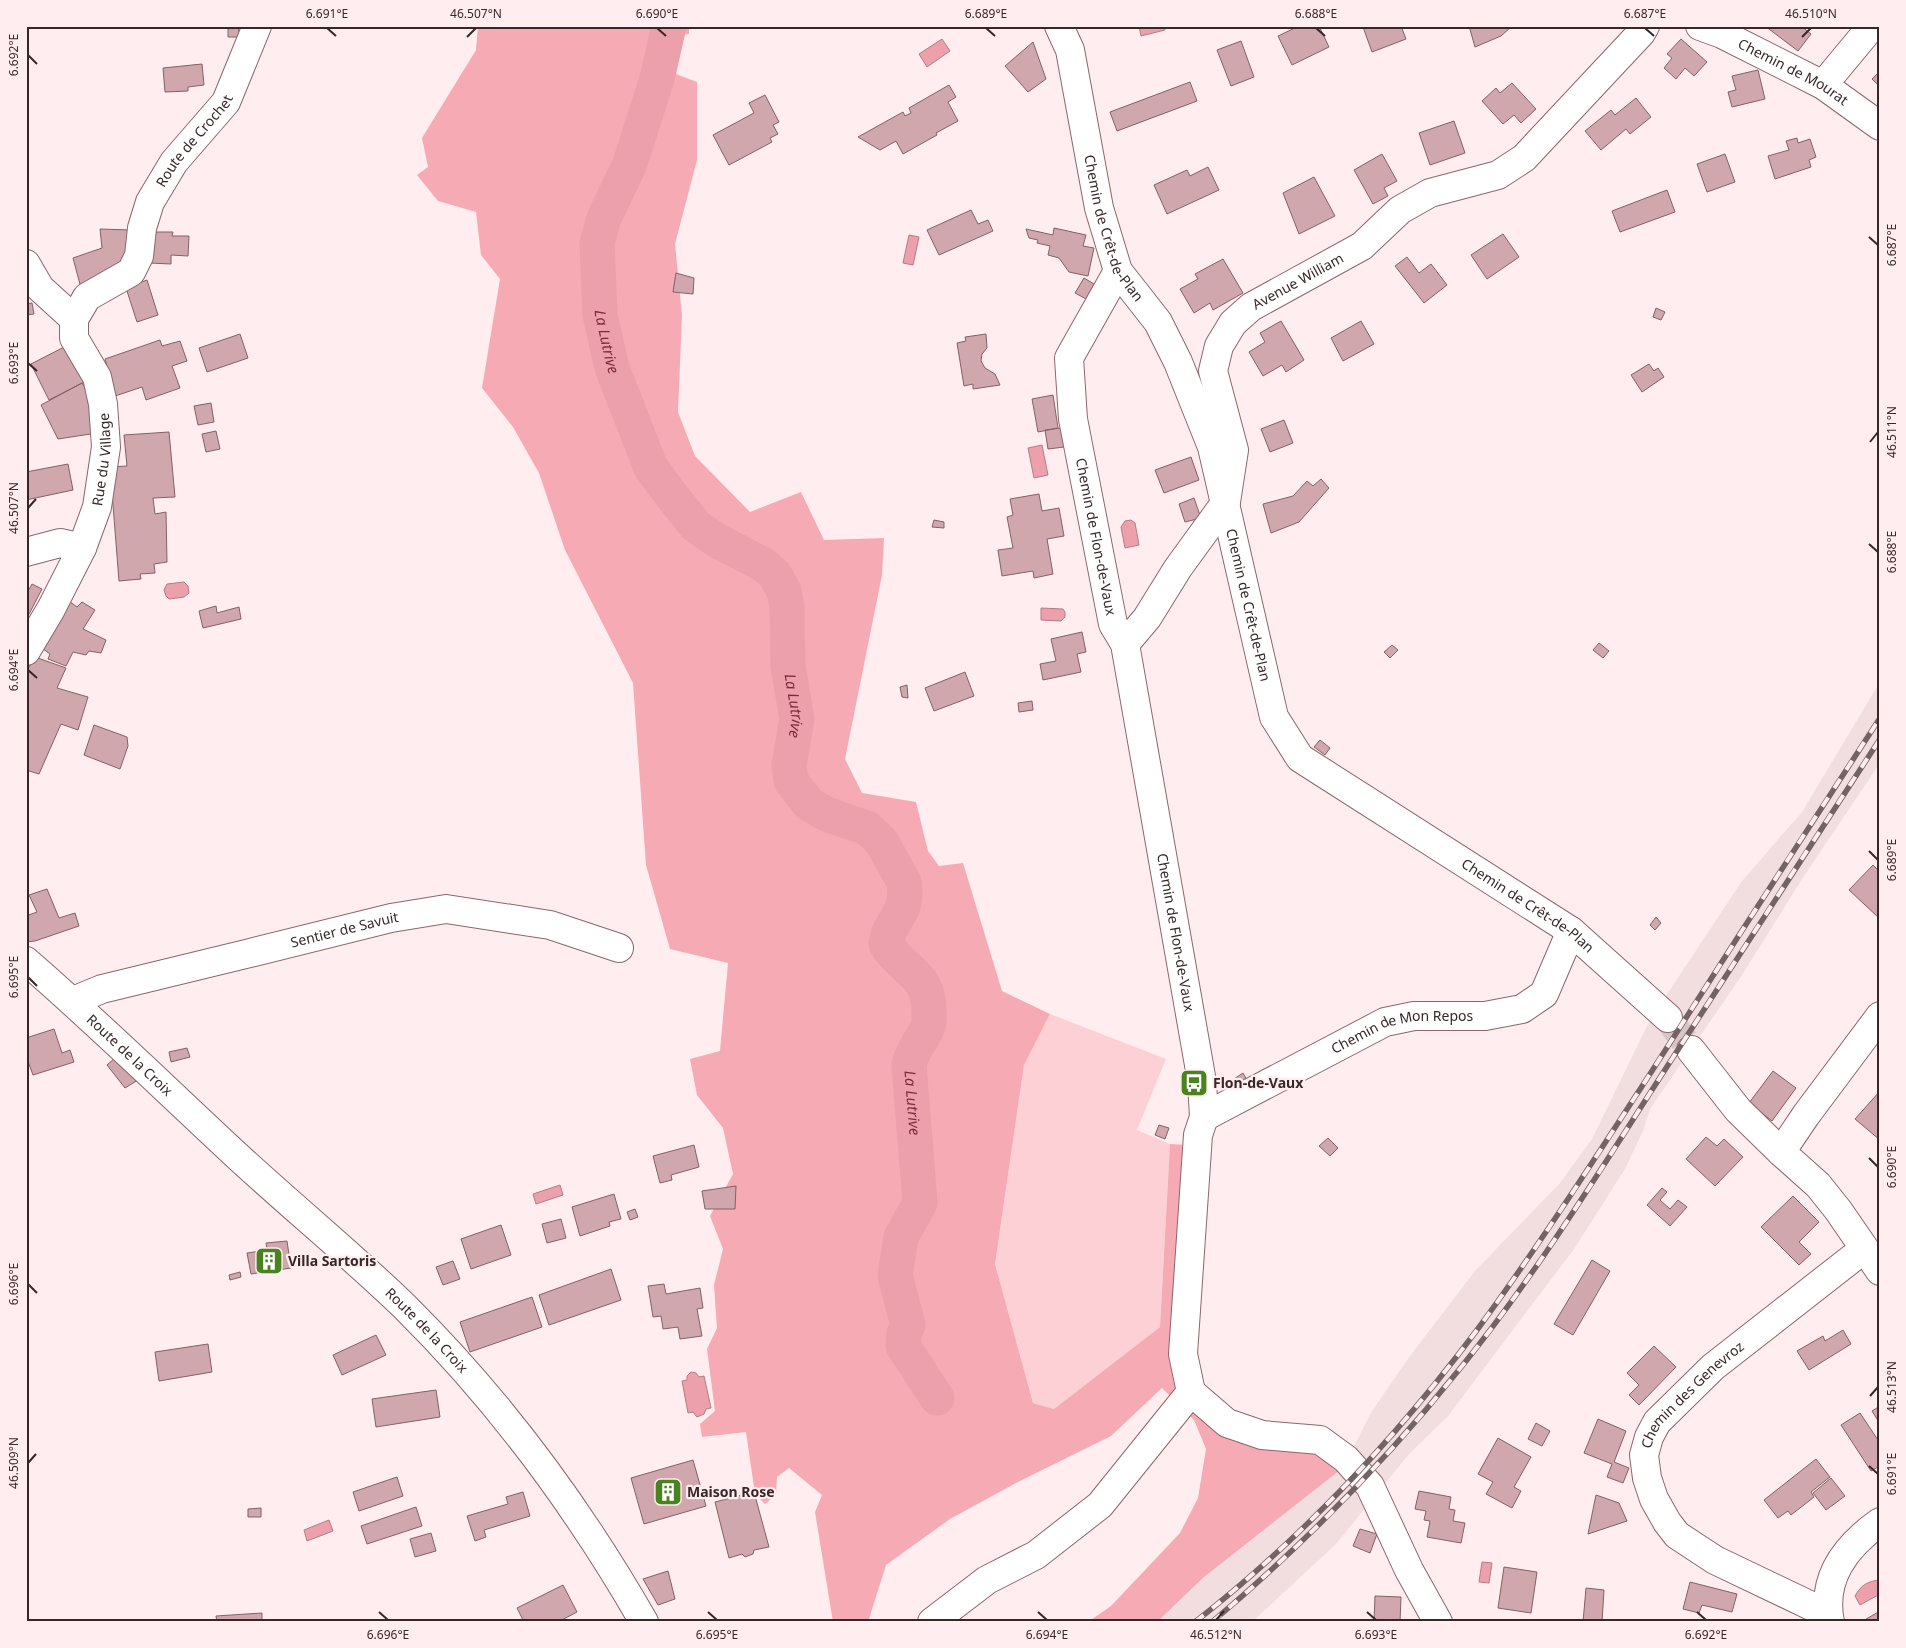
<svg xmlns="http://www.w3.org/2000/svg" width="1906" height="1648" font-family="'Noto Sans',sans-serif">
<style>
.built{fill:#f2dddf}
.green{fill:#fdd0d5}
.forest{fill:#f5aab4}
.water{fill:#eba0ab;stroke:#b57c84}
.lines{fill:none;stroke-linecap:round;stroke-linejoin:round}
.river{stroke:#eba0ab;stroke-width:35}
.building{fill:#d0a7ac;stroke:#856065}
.minor-tunnel{stroke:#d7c5c7;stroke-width:28;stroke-dasharray:28 14;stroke-linecap:butt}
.minor-casing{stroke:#8c666b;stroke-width:30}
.minor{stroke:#fff;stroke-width:28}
.rail-casing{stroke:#746365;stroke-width:5.5}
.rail{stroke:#ffedef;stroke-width:4;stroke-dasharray:11;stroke-linecap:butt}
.ticks{fill:none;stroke:#372729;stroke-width:2}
.labels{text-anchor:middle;stroke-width:4.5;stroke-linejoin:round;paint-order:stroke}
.street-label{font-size:14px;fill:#372729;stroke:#ffedef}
.poi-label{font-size:14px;font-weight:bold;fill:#372729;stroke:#ffedef;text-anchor:start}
.water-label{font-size:15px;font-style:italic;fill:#7f293d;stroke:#ffedef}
.neatline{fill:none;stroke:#372729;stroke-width:2}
.ticks-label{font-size:12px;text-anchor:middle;fill:#372729}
</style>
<rect width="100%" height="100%" fill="#ffedef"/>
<path class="built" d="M1880 682V763L1804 876 1742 975 1650 1109 1643 1131 1625 1169 1574 1249 1448 1416 1409 1454 1336 1544 1252 1622H1157L1204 1577 1344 1466 1372 1411 1410 1356 1475 1271 1560 1183 1592 1139 1650 1020 1742 881 1802 812Z"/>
<path class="green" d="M1050 1014 1166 1059 1137 1130 1170 1144 1160 1327 1054 1409 1033 1403 995 1264 1024 1065Z"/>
<path class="forest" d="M478 26H689V34L662 37 660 68 697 82V160L675 244 682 315 678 412 695 456 750 512 801 492 824 540 884 538 882 575 845 759 862 793 916 802 928 851 939 866 963 863 1002 991 1050 1014 1024 1065 995 1264 1033 1403 1054 1409 1160 1327 1170 1144 1187 1145 1183 1354 1227 1423 1301 1439 1345 1466 1204 1577 1157 1622H1088L1111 1606 1180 1533 1198 1498 1206 1449 1194 1420 1162 1388 1111 1436 1016 1483 950 1519 886 1565 868 1622H833L815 1512 822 1495 789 1468 777 1477 776 1495 765 1504 755 1494 746 1432 702 1437 700 1424 715 1411 707 1349 717 1328 714 1285 723 1249 710 1216 733 1174 723 1128 697 1095 690 1059 720 1051 728 963 670 949 646 865 633 683 565 550 539 473 513 427 482 388 500 279 481 255 476 212 438 201 417 175 428 167 422 138 476 50Z"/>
<path class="water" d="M1139 26H1164L1165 30 1141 36Z
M942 39 950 51 927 67 919 54Z
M909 235 919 237 913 265 903 263Z
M1042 445 1048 475 1034 478 1028 448Z
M1131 520 1135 523 1139 545 1125 548 1121 527 1125 521Z
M184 582 188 586 189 593 184 597 169 599 166 596 164 590 167 584Z
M1041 608 1063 609 1065 612V617L1061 621 1041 620Z
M560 1185 563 1195 536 1204 533 1194Z
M691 1372 696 1373 699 1377 704 1376 711 1408 706 1409 704 1414 697 1417 693 1412 688 1413 682 1381 687 1380V1376Z
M329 1520 333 1531 307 1541 304 1530Z
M1482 1562 1492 1563 1489 1583 1479 1582Z
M1880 1580V1594L1860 1605 1855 1596C1861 1585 1868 1581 1880 1580Z"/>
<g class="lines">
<path class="river" id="s1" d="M669 26 657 79 629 166 604 218 597 243 600 315 612 368 651 468 675 500 696 526 716 540 764 565 775 575 784 591 787 606 788 666 797 719 789 765 791 781 809 804 826 814 867 828 881 841 904 882 905 894 903 907 889 932 886 944C902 971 929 973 929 1011 929 1015 930 1022 928 1026 923 1040 913 1047 909 1065L920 1203 901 1237 895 1275 908 1325 904 1333 903 1346 937 1398"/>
</g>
<path class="building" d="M238 26 240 37H228V29Z
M1299 26H1319L1329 47 1292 65 1278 36Z
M1365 26H1401L1406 39 1372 52 1363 27Z
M1469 26H1512L1501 36 1475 47Z
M1765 26H1801L1811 34 1798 51Z
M1681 39 1707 62 1694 76 1685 68 1676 79 1664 68 1672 58 1667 54Z
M1241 41 1254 77 1231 86 1217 50Z
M1033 42 1046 79 1028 92 1005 66Z
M202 64 204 85 188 87V91L165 92 163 68Z
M1758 70 1765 99 1732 107 1728 92 1736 90 1732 76Z
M1880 71V87L1872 79Z
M1190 82 1197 101 1117 131 1110 112Z
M1512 83 1536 109 1521 123 1514 115 1503 124 1482 101 1496 88 1500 93Z
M949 85 956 97 948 102 958 121 936 133 937 135 903 154 896 141 880 150 858 137 903 112 905 116 911 113 909 108Z
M765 95 779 122 773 125 778 134 770 138 772 142 729 165 713 135 754 113 749 103Z
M1636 98 1651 117 1630 134 1626 129 1601 150 1585 131 1611 110 1615 115Z
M1454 121 1465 153 1430 165 1419 133Z
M1797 138 1798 143 1810 139 1816 157 1809 160 1811 167 1775 179 1768 156 1789 150 1786 141Z
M1382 154 1397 181 1384 188 1388 196 1373 204 1354 170Z
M1725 154 1735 182 1707 192 1697 164Z
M1208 167 1219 190 1167 214 1154 185 1187 170 1190 176Z
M1314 177 1335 216 1299 234 1283 193Z
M1667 190 1675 212 1620 232 1612 211Z
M971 210 978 224 988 220 993 231 939 255 927 230Z
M1054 228 1086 235 1083 246 1094 248 1088 276 1069 272 1059 258 1048 255 1050 246 1037 243 1038 240 1029 238 1026 229 1053 235Z
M100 229 132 230 129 264 81 288 73 258 102 248Z
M149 232H173L172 236H189L188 256 171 255V264L149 263Z
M1503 234 1519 257 1487 279 1471 255Z
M1407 257 1419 273 1431 264 1447 285 1424 303 1395 266Z
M1223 259 1243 293 1213 310 1210 303 1194 313 1180 289 1198 279 1195 274Z
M676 273 694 278 693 294 673 292Z
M1084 278 1099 287 1090 301 1075 293Z
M147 280 158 315 137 322 126 288Z
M32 303 34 314 26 315V304Z
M1656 308 1665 312 1661 320 1653 317Z
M1281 321 1304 360 1286 372 1282 365 1263 376 1249 352 1265 342 1260 333Z
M1361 321 1374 344 1343 361 1331 338Z
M240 334 248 358 207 372 199 348Z
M986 334 987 348 982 354 981 361 985 368 995 374 1000 385 973 389V384L964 386 957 343 966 341 965 337Z
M160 340 162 346 180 341 187 361 172 366 180 388 146 400 142 387 115 396 105 359Z
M70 344 88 380 49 400 31 364Z
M1649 364 1654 371 1658 368 1664 377 1642 392 1631 375Z
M82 383 92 400 97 433 58 439 41 405Z
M1053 395 1058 428 1038 432 1032 399Z
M211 403 214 422 198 425 194 406Z
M1284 420 1293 443 1270 452 1261 429Z
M1061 428 1064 447 1048 449 1045 430Z
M216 431 220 449 206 452 202 434Z
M169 432 175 497 153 498 155 514 166 512 167 562 154 564 155 573 140 574 141 579 119 581 110 467 127 466 124 435Z
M1191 457 1199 480 1164 493 1155 470Z
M68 464 73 490 26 500V472Z
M1321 479 1329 488 1299 522 1271 533 1263 504 1293 496 1307 481 1313 486Z
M1039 494 1042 511 1059 508 1064 536 1047 539 1053 574 1034 578 1033 571 1002 576 998 550 1013 548 1007 517 1013 515 1010 499Z
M1194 498 1201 518 1185 522 1179 504Z
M934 520 944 522V528L932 527Z
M32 584 42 589 27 618 26 595Z
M69 601 77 607 82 602 95 610 83 629 106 640 101 653 89 651 86 655 73 652 66 666 48 659 50 654 42 648Z
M216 606 217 613 239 607 241 619 203 628 199 611Z
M1082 632 1086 652 1077 654 1081 672 1043 680 1040 664 1056 661 1051 639Z
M1599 643 1609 651 1603 658 1593 650Z
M1392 645 1398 650 1390 658 1384 652Z
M35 657 66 668 57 688 88 697 78 730 61 724 39 774 26 770V672Z
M965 672 974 696 934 711 925 688Z
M907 685 908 698 902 697 900 687Z
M1032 701 1033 710 1019 712 1018 703Z
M94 725 127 737 128 746 120 769 84 755Z
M1320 740 1330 748 1325 755 1314 747Z
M1873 865 1880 872V919L1849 890Z
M47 889 59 918 75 913 79 926 35 941 26 942V916L37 912 29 895Z
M1656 917 1661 923 1655 930 1650 925Z
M54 1029 62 1053 70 1050 74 1062 33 1075 26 1056V1038Z
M187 1048 190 1057 171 1062 169 1052Z
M115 1058 138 1080 125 1088 107 1065Z
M1773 1071 1796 1088 1772 1121 1749 1103Z
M1243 1073 1247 1080 1238 1086 1234 1079Z
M1880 1091V1140L1855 1119Z
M1159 1125 1169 1128 1165 1139 1155 1135Z
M1706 1137 1717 1146 1724 1139 1743 1157 1715 1186 1686 1159Z
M1328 1138 1338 1148 1330 1156 1319 1146Z
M694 1145 699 1167 671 1175 672 1180 660 1183 653 1156Z
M736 1186 735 1209H705L702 1191Z
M1662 1188 1667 1192 1660 1200 1670 1209 1678 1200 1687 1207 1670 1226 1647 1205Z
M614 1194 621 1219 609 1222 610 1226 580 1236 572 1207Z
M1793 1196 1819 1222 1799 1242 1811 1254 1799 1265 1761 1227Z
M635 1209 638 1217 630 1220 627 1212Z
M561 1219 566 1238 547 1243 542 1224Z
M501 1225 511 1255 471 1269 461 1239Z
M287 1241 291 1268 251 1274 247 1253 267 1250 266 1243Z
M1592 1260 1610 1271 1573 1335 1554 1324Z
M453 1261 460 1279 443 1285 436 1267Z
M611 1269 621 1300 549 1325 539 1295Z
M240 1272 241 1277 230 1280 229 1275Z
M664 1284 666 1294 700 1288 703 1308 697 1309 702 1336 680 1339 678 1327 663 1329 661 1316 653 1317 648 1286Z
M532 1297 542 1327 470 1352 460 1322Z
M1843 1330 1851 1344 1809 1370 1797 1351 1823 1336 1825 1341Z
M376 1335 386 1355 342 1375 333 1355Z
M208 1344 212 1372 159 1381 155 1352Z
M1654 1346 1676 1367 1639 1405 1629 1395 1639 1385 1627 1373Z
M436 1390 440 1417 376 1427 372 1399Z
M1880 1406V1424L1872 1411Z
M1860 1413 1880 1443V1466L1871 1471 1841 1425Z
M1598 1419 1626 1431 1614 1462 1629 1468 1623 1483 1607 1477 1612 1464 1584 1453Z
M1536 1423 1550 1431 1542 1446 1528 1439Z
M1498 1438 1531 1457 1514 1487 1521 1491 1512 1508 1486 1494 1493 1482 1478 1474Z
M1816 1459 1830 1477 1811 1492 1814 1497 1791 1515 1788 1511 1778 1518 1764 1500Z
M693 1460 706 1506 644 1524 631 1478Z
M397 1477 403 1496 359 1511 353 1492Z
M1831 1478 1845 1496 1826 1510 1813 1493Z
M1419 1491 1451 1497 1449 1509 1455 1510 1453 1521 1465 1523 1461 1543 1427 1537 1430 1521 1424 1520 1426 1511 1415 1509Z
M523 1492 530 1516 484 1530 486 1537 475 1541 467 1516 508 1504 506 1497Z
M754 1492 769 1547 754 1550 753 1554 745 1557 742 1554 729 1558 715 1502Z
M1596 1495 1619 1503 1627 1521 1588 1534Z
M416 1507 422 1526 367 1544 361 1526Z
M261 1508V1517H248V1509Z
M1360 1529 1377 1534 1370 1553 1353 1546Z
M431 1533 436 1551 415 1557 410 1539Z
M1504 1567 1537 1572 1531 1613 1498 1608Z
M668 1571 675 1599 658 1605 643 1579Z
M1690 1582 1737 1594 1732 1612 1702 1605 1699 1613 1683 1609Z
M563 1585 577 1612 558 1622H524L517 1608Z
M1586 1588 1604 1590 1602 1622H1583Z
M1375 1596 1401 1597 1400 1622H1374Z
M1880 1611V1622H1861Z
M262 1613V1622H217L216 1616Z"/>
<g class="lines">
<path class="minor-tunnel" d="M1668 1018 1691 1050"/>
<defs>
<g id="minor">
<path id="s2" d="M1059 26 1070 50 1099 208 1118 271 1158 322 1178 362 1212 447 1274 717 1300 758 1571 931 1668 1018"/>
<path id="s3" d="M1700 26 1722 34 1823 85 1880 126"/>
<path d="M1823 85 1872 26"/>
<path d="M26 264 40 288 74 319"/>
<path id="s4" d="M1118 271 1069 358 1073 419 1113 624 1125 644 1202 1082 1204 1117 1198 1135 1183 1354 1191 1392 1227 1423 1262 1435 1320 1440 1346 1459 1370 1486 1409 1570 1438 1622"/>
<path d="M26 552 60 543 82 548"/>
<path id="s5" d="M1125 644 1147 618 1178 568 1226 502 1234 450 1213 371 1219 346 1233 323 1251 307 1362 246 1400 210 1430 193 1498 175 1524 158 1641 33 1645 26"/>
<path id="s6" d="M26 651 51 609 82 548 97 507 106 447 103 404 97 377 74 338V319L87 297 131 272 139 256 142 228 150 202 174 162 226 102 257 26"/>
<path id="s7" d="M26 961C98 1023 165 1089 234 1153 290 1205 349 1253 404 1306 498 1399 578 1507 644 1622"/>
<path id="s8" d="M73 1001 102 989 250 953 391 918 446 909 550 925 619 948"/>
<path d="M1691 1050 1738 1110 1781 1152 1818 1185 1838 1210 1880 1271"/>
<path id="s9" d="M1204 1117 1385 1022 1414 1016H1485L1522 1009 1544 994 1571 931"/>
<path d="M1781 1152 1806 1115 1880 1016"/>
<path id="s10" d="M1828 1614 1715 1560 1677 1535 1667 1522 1654 1499 1647 1478 1644 1455 1649 1437 1657 1422 1713 1367 1864 1249"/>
<path d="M932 1622 987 1580 1036 1555 1100 1505 1191 1392"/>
<path d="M1830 1622C1821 1578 1846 1546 1880 1522"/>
</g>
</defs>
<use href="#minor" class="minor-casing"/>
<use href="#minor" class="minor"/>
<defs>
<path id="rail" d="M1195 1622C1301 1539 1396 1438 1477 1330 1538 1247 1594 1160 1650 1074 1726 955 1803 836 1880 718
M1212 1622C1302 1546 1384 1463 1458 1371 1537 1274 1602 1167 1670 1062 1740 954 1810 846 1880 739"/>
</defs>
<use href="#rail" class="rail-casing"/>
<use href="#rail" class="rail"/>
</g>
<path class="ticks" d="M327 28 336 36M657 28 666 36M986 28 995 36M1316 28 1325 36M1645 28 1654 36M467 37 476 28M1802 37 1811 28M28 55 37 64M1869 237 1878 245M28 363 37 371M1870 442 1878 432M28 508 36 499M1869 544 1878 552M28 670 37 678M1869 851 1878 860M28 977 37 986M1869 1158 1878 1167M28 1284 37 1293M1870 1396 1878 1387M28 1463 36 1454M1869 1466 1878 1474M379 1612 388 1620M708 1612 717 1620M1038 1612 1047 1620M1367 1612 1376 1620M1697 1612 1706 1620M1216 1620 1224 1611"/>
<defs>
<symbol id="bus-square" viewBox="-11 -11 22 22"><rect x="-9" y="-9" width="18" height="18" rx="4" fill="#48831e" stroke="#ffedef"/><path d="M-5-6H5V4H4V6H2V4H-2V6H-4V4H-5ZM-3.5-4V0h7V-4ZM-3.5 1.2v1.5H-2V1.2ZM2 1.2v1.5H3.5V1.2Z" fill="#fff"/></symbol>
<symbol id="building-square" viewBox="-11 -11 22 22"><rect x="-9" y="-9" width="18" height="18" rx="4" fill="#48831e" stroke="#ffedef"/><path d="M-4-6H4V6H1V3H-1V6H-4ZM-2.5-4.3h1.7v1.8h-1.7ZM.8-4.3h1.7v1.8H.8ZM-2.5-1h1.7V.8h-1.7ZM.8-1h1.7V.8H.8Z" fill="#fff"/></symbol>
</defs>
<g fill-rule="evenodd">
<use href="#bus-square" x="1178" y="1067" width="32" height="32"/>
<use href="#building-square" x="253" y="1245" width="32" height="32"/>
<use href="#building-square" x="652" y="1476" width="32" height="32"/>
</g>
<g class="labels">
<g class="street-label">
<text dy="5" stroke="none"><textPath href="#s3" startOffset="104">Chemin de Mourat</textPath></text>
<text dy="5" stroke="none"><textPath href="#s6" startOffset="582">Route de Crochet</textPath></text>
<text dy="5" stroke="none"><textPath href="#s2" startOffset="211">Chemin de Crêt-de-Plan</textPath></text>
<text dy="5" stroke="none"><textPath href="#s5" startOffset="439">Avenue William</textPath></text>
<text dy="5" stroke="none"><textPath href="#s6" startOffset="209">Rue du Village</textPath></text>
<text dy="5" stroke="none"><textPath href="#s4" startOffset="281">Chemin de Flon-de-Vaux</textPath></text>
<text dy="5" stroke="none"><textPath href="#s2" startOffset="616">Chemin de Crêt-de-Plan</textPath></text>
<text dy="5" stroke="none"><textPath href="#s2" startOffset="1051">Chemin de Crêt-de-Plan</textPath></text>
<text dy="5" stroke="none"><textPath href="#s8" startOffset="281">Sentier de Savuit</textPath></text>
<text dy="5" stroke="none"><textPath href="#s4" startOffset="686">Chemin de Flon-de-Vaux</textPath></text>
<text dy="5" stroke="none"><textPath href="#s9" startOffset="219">Chemin de Mon Repos</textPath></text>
<text dy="5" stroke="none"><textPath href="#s7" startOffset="140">Route de la Croix</textPath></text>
<text dy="5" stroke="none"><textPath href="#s7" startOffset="545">Route de la Croix</textPath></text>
<text dy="5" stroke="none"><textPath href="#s10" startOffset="338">Chemin des Genevroz</textPath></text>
</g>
<g class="poi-label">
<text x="1213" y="1088">Flon-de-Vaux</text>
<text x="288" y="1266">Villa Sartoris</text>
<text x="687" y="1497">Maison Rose</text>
</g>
<g class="water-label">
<text dy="5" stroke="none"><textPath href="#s1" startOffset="329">La Lutrive</textPath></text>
<text dy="5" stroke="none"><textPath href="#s1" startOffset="764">La Lutrive</textPath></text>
<text dy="5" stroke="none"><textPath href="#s1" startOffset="1244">La Lutrive</textPath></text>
</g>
</g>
<rect width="1906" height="1648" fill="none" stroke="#ffedef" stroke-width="55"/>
<rect x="28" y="28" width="1850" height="1592" class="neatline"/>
<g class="ticks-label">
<text x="327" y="18">6.691°E</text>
<text x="476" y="18">46.507°N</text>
<text x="657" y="18">6.690°E</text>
<text x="986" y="18">6.689°E</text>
<text x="1316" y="18">6.688°E</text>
<text x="1645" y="18">6.687°E</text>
<text x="1811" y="18">46.510°N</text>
<text transform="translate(14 55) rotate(-90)" y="4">6.692°E</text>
<text transform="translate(1892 245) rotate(-90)" y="4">6.687°E</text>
<text transform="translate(14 363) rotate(-90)" y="4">6.693°E</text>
<text transform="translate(1892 432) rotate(-90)" y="4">46.511°N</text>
<text transform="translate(14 508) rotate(-90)" y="4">46.507°N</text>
<text transform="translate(1892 552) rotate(-90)" y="4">6.688°E</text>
<text transform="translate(14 670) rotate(-90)" y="4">6.694°E</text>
<text transform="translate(1892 860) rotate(-90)" y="4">6.689°E</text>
<text transform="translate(14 977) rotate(-90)" y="4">6.695°E</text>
<text transform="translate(1892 1167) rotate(-90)" y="4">6.690°E</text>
<text transform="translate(14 1284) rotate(-90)" y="4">6.696°E</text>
<text transform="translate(1892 1387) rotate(-90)" y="4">46.513°N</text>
<text transform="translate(14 1463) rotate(-90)" y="4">46.509°N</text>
<text transform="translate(1892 1474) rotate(-90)" y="4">6.691°E</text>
<text x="388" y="1639">6.696°E</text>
<text x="717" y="1639">6.695°E</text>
<text x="1047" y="1639">6.694°E</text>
<text x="1216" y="1639">46.512°N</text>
<text x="1376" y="1639">6.693°E</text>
<text x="1706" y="1639">6.692°E</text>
</g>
</svg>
